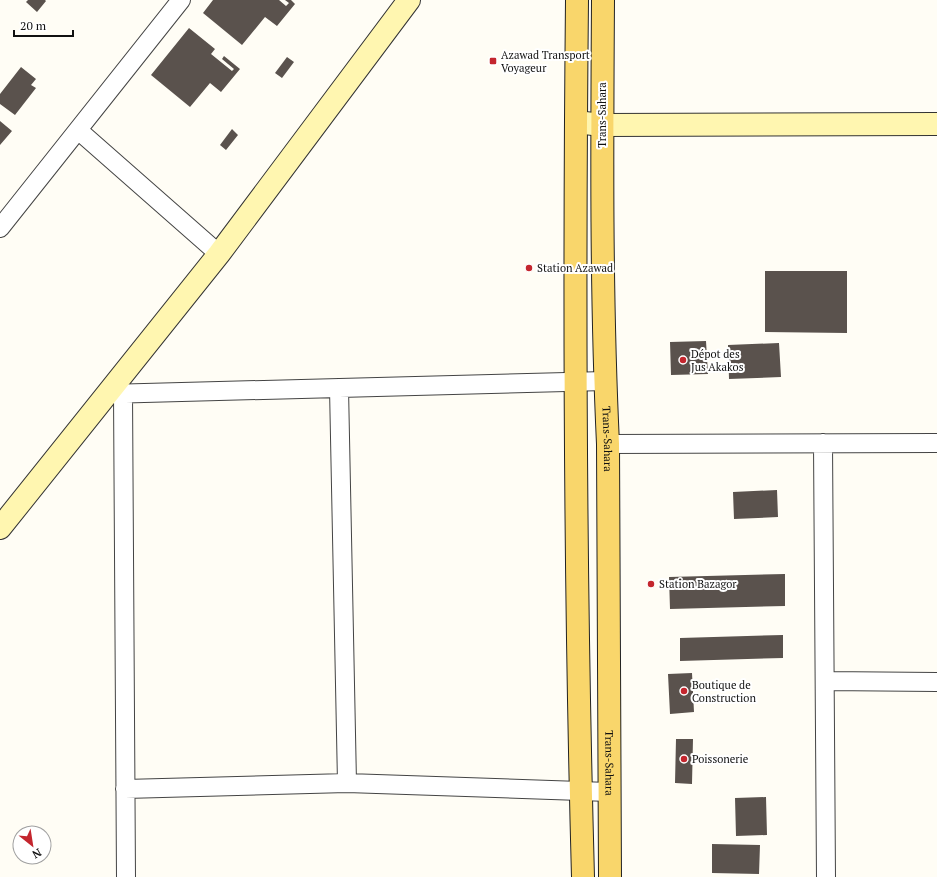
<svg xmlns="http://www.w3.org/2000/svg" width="937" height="877" font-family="'PT Serif',serif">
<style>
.building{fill:#5a524d}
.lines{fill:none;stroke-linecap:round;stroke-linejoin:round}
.street-casing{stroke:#444;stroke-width:20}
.secondary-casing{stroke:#333;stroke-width:24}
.primary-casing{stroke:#222;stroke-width:24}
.street{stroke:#fff;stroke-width:18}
.secondary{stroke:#fff6b0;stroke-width:22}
.primary{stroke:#f9d66b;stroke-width:22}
.poi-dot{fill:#c4262e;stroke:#fff;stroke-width:1.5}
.labels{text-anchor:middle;stroke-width:4;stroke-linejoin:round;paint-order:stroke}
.poi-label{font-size:11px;fill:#111;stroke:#fff;text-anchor:start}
.street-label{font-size:11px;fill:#111;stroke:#fff}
</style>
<rect width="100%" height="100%" fill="#fffdf5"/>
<path class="building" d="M28 0H45L46 1 37 12 26 2Z
M213 0H279L286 6 289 3 285 0H291L295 4 277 26 265 17 242 45 203 13Z
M189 28 215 49 211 54 232 71 234 69 222 59 224 56 240 69 221 92 210 83 190 107 151 75Z
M287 57 294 62 282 78 275 73Z
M21 67 36 79 31 85 36 88 15 115 0 104V94Z
M0 121 12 131 0 145Z
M232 129 238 135 226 150 220 145Z
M765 271H847V333L765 332Z
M706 341 708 374 671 375 670 342Z
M779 343 781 377 729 379 728 345Z
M777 490 778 517 734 519 733 492Z
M785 574V606L670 609 669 577Z
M783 635V658L680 661V638Z
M692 673 694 712 670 714 668 674Z
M676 739H693L692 784 675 783Z
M766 797 767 835 736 836 735 798Z
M712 844 760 845 759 874 712 873Z"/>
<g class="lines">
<defs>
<path id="street" d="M78 130 219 254
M0 228 181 0
M339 388 347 783
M123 393 126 877
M107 394 605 381
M823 443 826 877
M608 444 937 443
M825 681 937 682
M125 789 347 783 609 792"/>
<path id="secondary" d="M576 122 602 125 937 124
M0 528 219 254 409 0"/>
<g id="primary">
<path d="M577 0C574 292 575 585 583 877"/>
<path id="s1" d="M603 0C602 148 601 296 608 444L610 877"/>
</g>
</defs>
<use href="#street" class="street-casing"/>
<use href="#secondary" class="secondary-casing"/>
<use href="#primary" class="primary-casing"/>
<use href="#street" class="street"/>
<use href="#secondary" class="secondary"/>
<use href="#primary" class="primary"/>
</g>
<g class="poi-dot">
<rect x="489" y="57" width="8" height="8" rx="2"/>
<circle cx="529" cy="268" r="4"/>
<circle cx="683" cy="360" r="4"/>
<circle cx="651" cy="584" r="4"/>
<circle cx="684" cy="691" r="4"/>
<circle cx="684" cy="759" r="4"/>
</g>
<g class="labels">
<g class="poi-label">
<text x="501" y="59">Azawad Transport<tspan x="501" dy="13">Voyageur</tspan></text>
<text x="537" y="272">Station Azawad</text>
<text x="691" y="358">Dépot des<tspan x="691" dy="13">Jus Akakos</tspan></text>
<text x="659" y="588">Station Bazagor</text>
<text x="692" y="689">Boutique de<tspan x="692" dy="13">Construction</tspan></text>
<text x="692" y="763">Poissonerie</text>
</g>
<g class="street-label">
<text transform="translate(602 115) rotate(-90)" y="4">Trans-Sahara</text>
<text dy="4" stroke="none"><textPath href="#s1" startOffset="439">Trans-Sahara</textPath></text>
<text dy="4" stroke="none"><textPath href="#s1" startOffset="763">Trans-Sahara</textPath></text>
</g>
</g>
<g transform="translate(32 845) rotate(150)"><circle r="19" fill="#ffffff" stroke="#a0a0a0"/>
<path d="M0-3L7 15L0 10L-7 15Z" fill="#c4262e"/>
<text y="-6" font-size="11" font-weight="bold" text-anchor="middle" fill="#111111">N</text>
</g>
<path d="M14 30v6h59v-6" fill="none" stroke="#111111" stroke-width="2"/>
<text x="20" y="30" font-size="12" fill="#111111" stroke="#ffffff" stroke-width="3" paint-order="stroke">20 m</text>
</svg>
